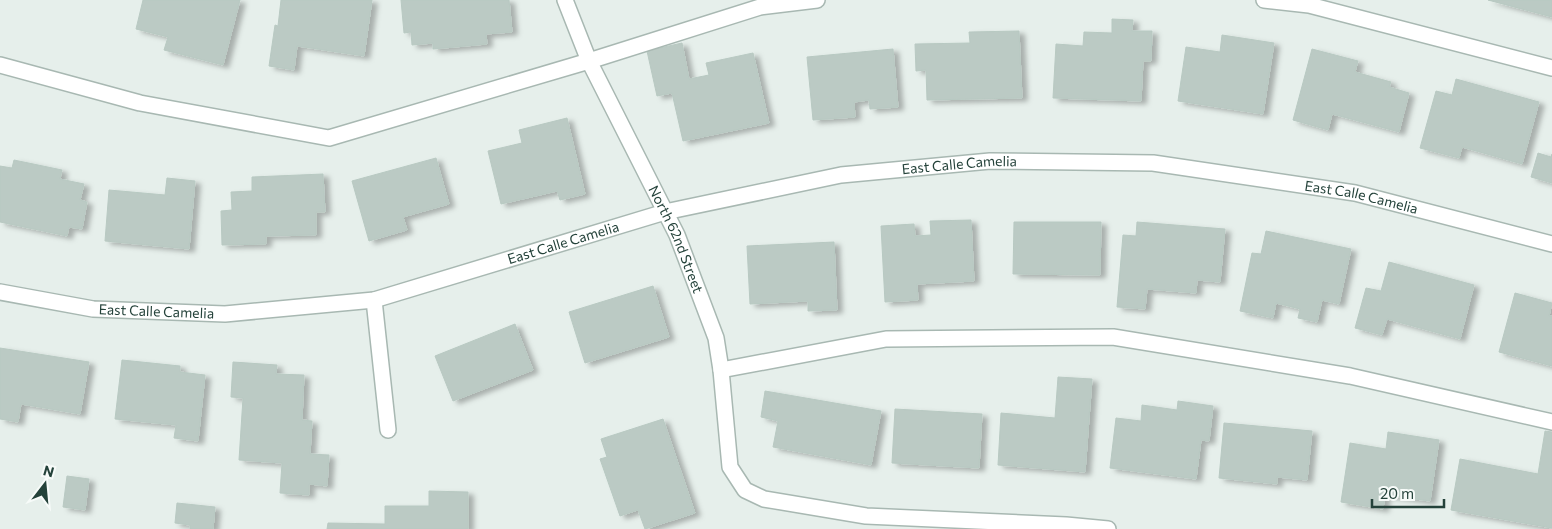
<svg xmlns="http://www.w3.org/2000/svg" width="1552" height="529" font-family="Commissioner,sans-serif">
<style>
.building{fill:#bbcac4;stroke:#b8c9c2;filter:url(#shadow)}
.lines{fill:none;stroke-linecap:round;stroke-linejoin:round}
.minor-casing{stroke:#a8b8b2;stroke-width:18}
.minor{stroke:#fff;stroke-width:15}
.labels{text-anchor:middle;stroke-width:4;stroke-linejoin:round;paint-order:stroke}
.street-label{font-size:14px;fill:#24423a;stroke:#f7fbf9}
</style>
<defs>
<filter id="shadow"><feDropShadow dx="5.5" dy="3" stdDeviation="2.5" flood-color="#0004"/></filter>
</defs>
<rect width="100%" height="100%" fill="#e6efeb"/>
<path class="building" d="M143 0H240L223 65 164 50 168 37 136 29Z
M281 0H372L364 56 297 46 294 70 269 66 275 25 278 26Z
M401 0H509L512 32 486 34 487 44 433 49V43L412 45 411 32 404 33Z
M1488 0H1552V17Z
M1112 19 1133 20 1132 31H1152L1151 61H1143L1141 101 1053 98 1056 44 1083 46 1084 32 1112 33Z
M1019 31 1022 98 927 100 926 70 916 71 915 44 970 43 969 32Z
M1222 35 1274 43 1263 114 1178 101 1186 47 1220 52Z
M682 43 689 79 709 75 706 63 753 53 769 123 683 141 672 93 657 96 647 51Z
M893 49 898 107 870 109 869 100 854 102 855 117 813 120 807 57Z
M1312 49 1358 61 1355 72 1391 82 1389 87 1409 93 1399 132 1332 114 1328 130 1293 120Z
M1456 79 1539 102 1522 164 1462 147 1459 158 1420 148 1436 91 1452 95Z
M567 118 585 194 560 200 557 191 501 204 488 151 522 143 519 130Z
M1538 153 1551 157 1552 154V183L1531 177Z
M436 158 449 204 403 217 407 230 369 241 352 181Z
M14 160 62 170 60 179 84 184 80 200 87 202 82 229 69 227 67 236 0 222V166L12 168Z
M323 174 325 212H316V235L266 236V244L222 245 221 211 232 210 231 192 252 191V177Z
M167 178 195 181 189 249 105 241 109 190 165 195Z
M971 220 974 281 917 284 918 300 885 302 881 226 914 224 915 236 931 235 930 221Z
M1014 222H1101L1100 275 1013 274Z
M1137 222 1225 229 1220 282 1197 280 1196 293 1147 289 1145 309 1117 307 1123 235 1136 236Z
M1266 231 1351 249 1339 304 1322 300 1317 322 1298 318 1300 309 1276 303 1273 318 1240 311 1252 253 1261 254Z
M834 242 837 310 808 311V301L750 304 747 246Z
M1389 262 1474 285 1460 339 1387 319 1382 335 1355 328 1366 288 1381 291Z
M653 286 669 337 585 363 569 312Z
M1515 293 1552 303 1549 316H1552V366L1499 352Z
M515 324 533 370 453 401 435 356Z
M0 348 89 362 80 414 21 404 18 422 0 419Z
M122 360 180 366V372L205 375 198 441 174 438 176 425 115 419Z
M233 362 277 365 276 374 304 375 302 420 312 421 310 454 329 455 327 486 309 484V495L280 493 282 463 239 460 243 398 231 397Z
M1058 377 1092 379 1085 472 998 465 1001 413 1055 418Z
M765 391 881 411 871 465 773 447 778 421 761 417Z
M1178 401 1213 406 1209 441 1201 440 1196 479 1110 468 1116 418 1141 421 1142 405 1177 410Z
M895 409 982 414 979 468 892 463Z
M663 419 695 513 645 529 638 510 620 516 600 459 607 457 601 439Z
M1224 423 1312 431 1307 480 1277 477V484L1219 478Z
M1545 431 1552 432V528L1451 510 1460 459 1538 474Z
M1388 432 1439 440 1430 501 1385 495 1383 509 1341 502 1350 443 1386 449Z
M67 476 89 479 85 510 63 507Z
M429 491 468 492V529H327L328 523 385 524V506H429Z
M177 503 215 507 213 529H190V525L175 523Z"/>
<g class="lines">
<defs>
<g id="minor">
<path id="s1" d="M565 0 589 61 677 235 716 338 721 370 730 467 745 490 764 499 866 516 1066 525 1108 529"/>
<path d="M1264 0 1309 5 1552 68"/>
<path d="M0 65 140 103 329 138 589 61 760 7 817 0"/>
<path id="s2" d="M0 292 93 309 225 314 374 300 665 212 841 175 990 161 1153 163 1355 193 1552 244"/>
<path d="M374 300 388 430"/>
<path d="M721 370 886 339 1113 337 1350 376 1552 422"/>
</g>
</defs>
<use href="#minor" class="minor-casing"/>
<use href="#minor" class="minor"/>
</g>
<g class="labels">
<g class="street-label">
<text dy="5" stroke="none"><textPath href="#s2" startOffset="979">East Calle Camelia</textPath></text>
<text dy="5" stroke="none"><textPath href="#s2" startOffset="1384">East Calle Camelia</textPath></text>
<text dy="5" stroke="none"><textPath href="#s1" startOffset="264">North 62nd Street</textPath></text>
<text dy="5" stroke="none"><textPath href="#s2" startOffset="574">East Calle Camelia</textPath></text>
<text dy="5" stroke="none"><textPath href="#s2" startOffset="158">East Calle Camelia</textPath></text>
</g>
</g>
<g transform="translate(45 484) rotate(16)" stroke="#f7fbf9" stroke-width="4" paint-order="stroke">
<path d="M0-4L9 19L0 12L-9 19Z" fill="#24423a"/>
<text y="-8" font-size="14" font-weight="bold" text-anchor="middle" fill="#24423a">N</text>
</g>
<path d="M1372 499v8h72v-8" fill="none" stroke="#24423a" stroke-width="2.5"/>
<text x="1380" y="499" font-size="15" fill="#24423a" stroke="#f7fbf9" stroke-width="4" paint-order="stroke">20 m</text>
</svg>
